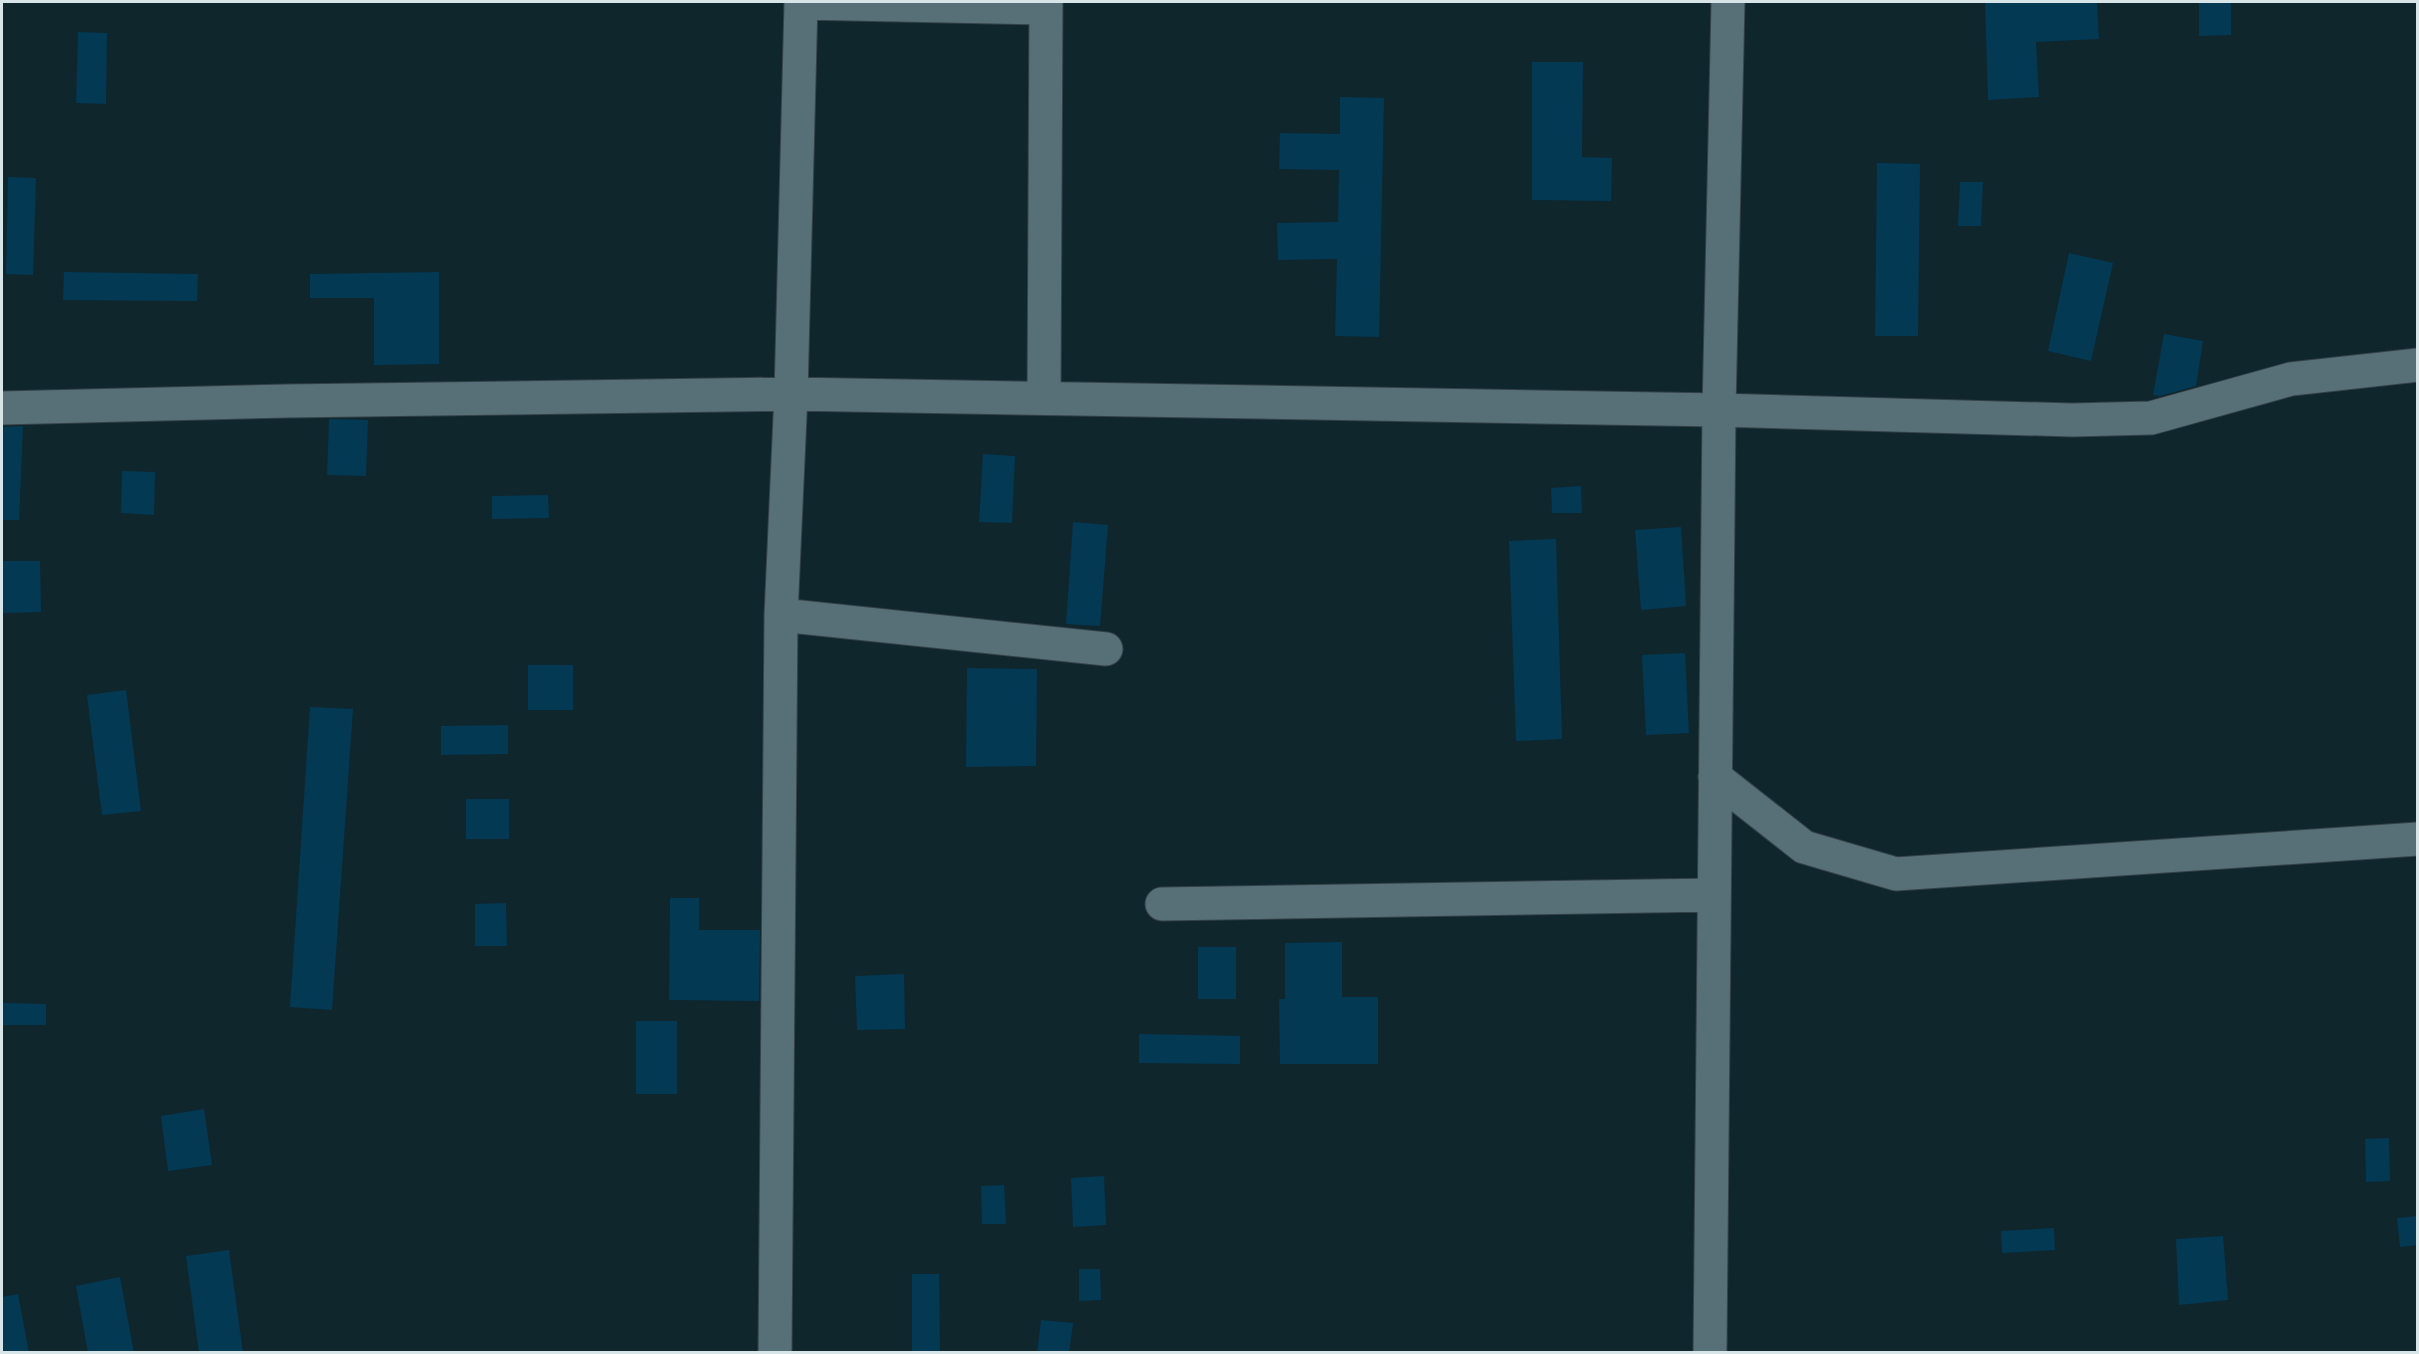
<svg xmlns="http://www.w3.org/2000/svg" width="2419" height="1354" font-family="Overpass,sans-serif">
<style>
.building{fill:#043954}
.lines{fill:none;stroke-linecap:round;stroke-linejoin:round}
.minor-casing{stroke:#344248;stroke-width:35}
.minor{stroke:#576f77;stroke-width:33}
</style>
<rect width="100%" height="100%" fill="#0f262d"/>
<path class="building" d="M1985 2H2097L2099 39 2036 42 2039 97 1988 100Z
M2199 2H2231V35L2199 36Z
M78 32 107 33 106 104 76 103Z
M1532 62H1583L1582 157 1612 158 1611 201 1532 200Z
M1340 97 1384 98 1379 337 1335 336 1337 259 1278 260 1277 223 1338 222 1339 170 1279 169 1280 133 1340 134Z
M1877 163 1920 164 1918 336H1875Z
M8 177 36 178 33 275 6 274Z
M1960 182H1983L1981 226H1958Z
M2069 253 2113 263 2091 361 2048 351Z
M64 272 198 274 197 301 63 300Z
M439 272V364L374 365V298H310V274Z
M2164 334 2203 341 2196 386 2160 396 2153 395Z
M329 419 368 420 366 476 327 475Z
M23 426 19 520H2V427Z
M983 454 1015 456 1012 523 979 522Z
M122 471 155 472 154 515 121 513Z
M1581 486 1582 513H1552L1551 488Z
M548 495 549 518 492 519V496Z
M1073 522 1108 525 1100 626 1066 624Z
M1681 527 1686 606 1641 610 1635 530Z
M1556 539 1562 739 1516 741 1509 541Z
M2 561H40L41 612 2 613Z
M1685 653 1689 733 1646 735 1642 655Z
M528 665H573V710H528Z
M967 668 1037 669 1036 766 966 767Z
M126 690 141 811 102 815 87 695Z
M310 707 353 709 332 1010 290 1007Z
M508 725V754L441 755V726Z
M466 799H509V839H466Z
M670 898H699V930H760L759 1001 669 1000Z
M506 903 507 946H475V904Z
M1342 942V997H1378V1064H1280L1279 999H1285V943Z
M1198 947H1236V999H1198Z
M904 974 905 1029 857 1030 855 976Z
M2 1003 46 1004V1025H2Z
M636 1021H677V1094H636Z
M1139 1034 1240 1036V1064L1139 1063Z
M204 1109 212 1165 168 1171 161 1116Z
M2389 1138 2390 1181 2366 1182 2365 1139Z
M1104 1176 1106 1225 1073 1227 1071 1178Z
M1004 1185 1006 1224H982L981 1186Z
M2418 1216V1245L2400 1247 2397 1218Z
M2054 1228 2055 1250 2002 1253 2001 1231Z
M2223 1236 2228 1300 2179 1305 2176 1239Z
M229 1250 243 1353H199L186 1256Z
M1079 1269H1100L1101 1300 1079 1301Z
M912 1274H939L940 1353H912Z
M120 1277 134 1353H88L76 1286Z
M18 1294 29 1353H2V1297Z
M1041 1320 1073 1323 1069 1353H1037Z"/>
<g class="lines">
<defs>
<path id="minor" d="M801 3 1046 8
M1044 398 1046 2
M2 408 287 401 791 394 1719 410 2072 420 2151 418 2291 379 2418 365
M781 615 1106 649
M1715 777 1804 847 1896 874 2418 839
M1162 904 1714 895
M775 1352 781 615 791 394 801 2
M1710 1352 1719 410 1728 2"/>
</defs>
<use href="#minor" class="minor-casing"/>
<use href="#minor" class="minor"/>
</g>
<rect width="2419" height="1354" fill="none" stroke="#d7e5e9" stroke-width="6"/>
</svg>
